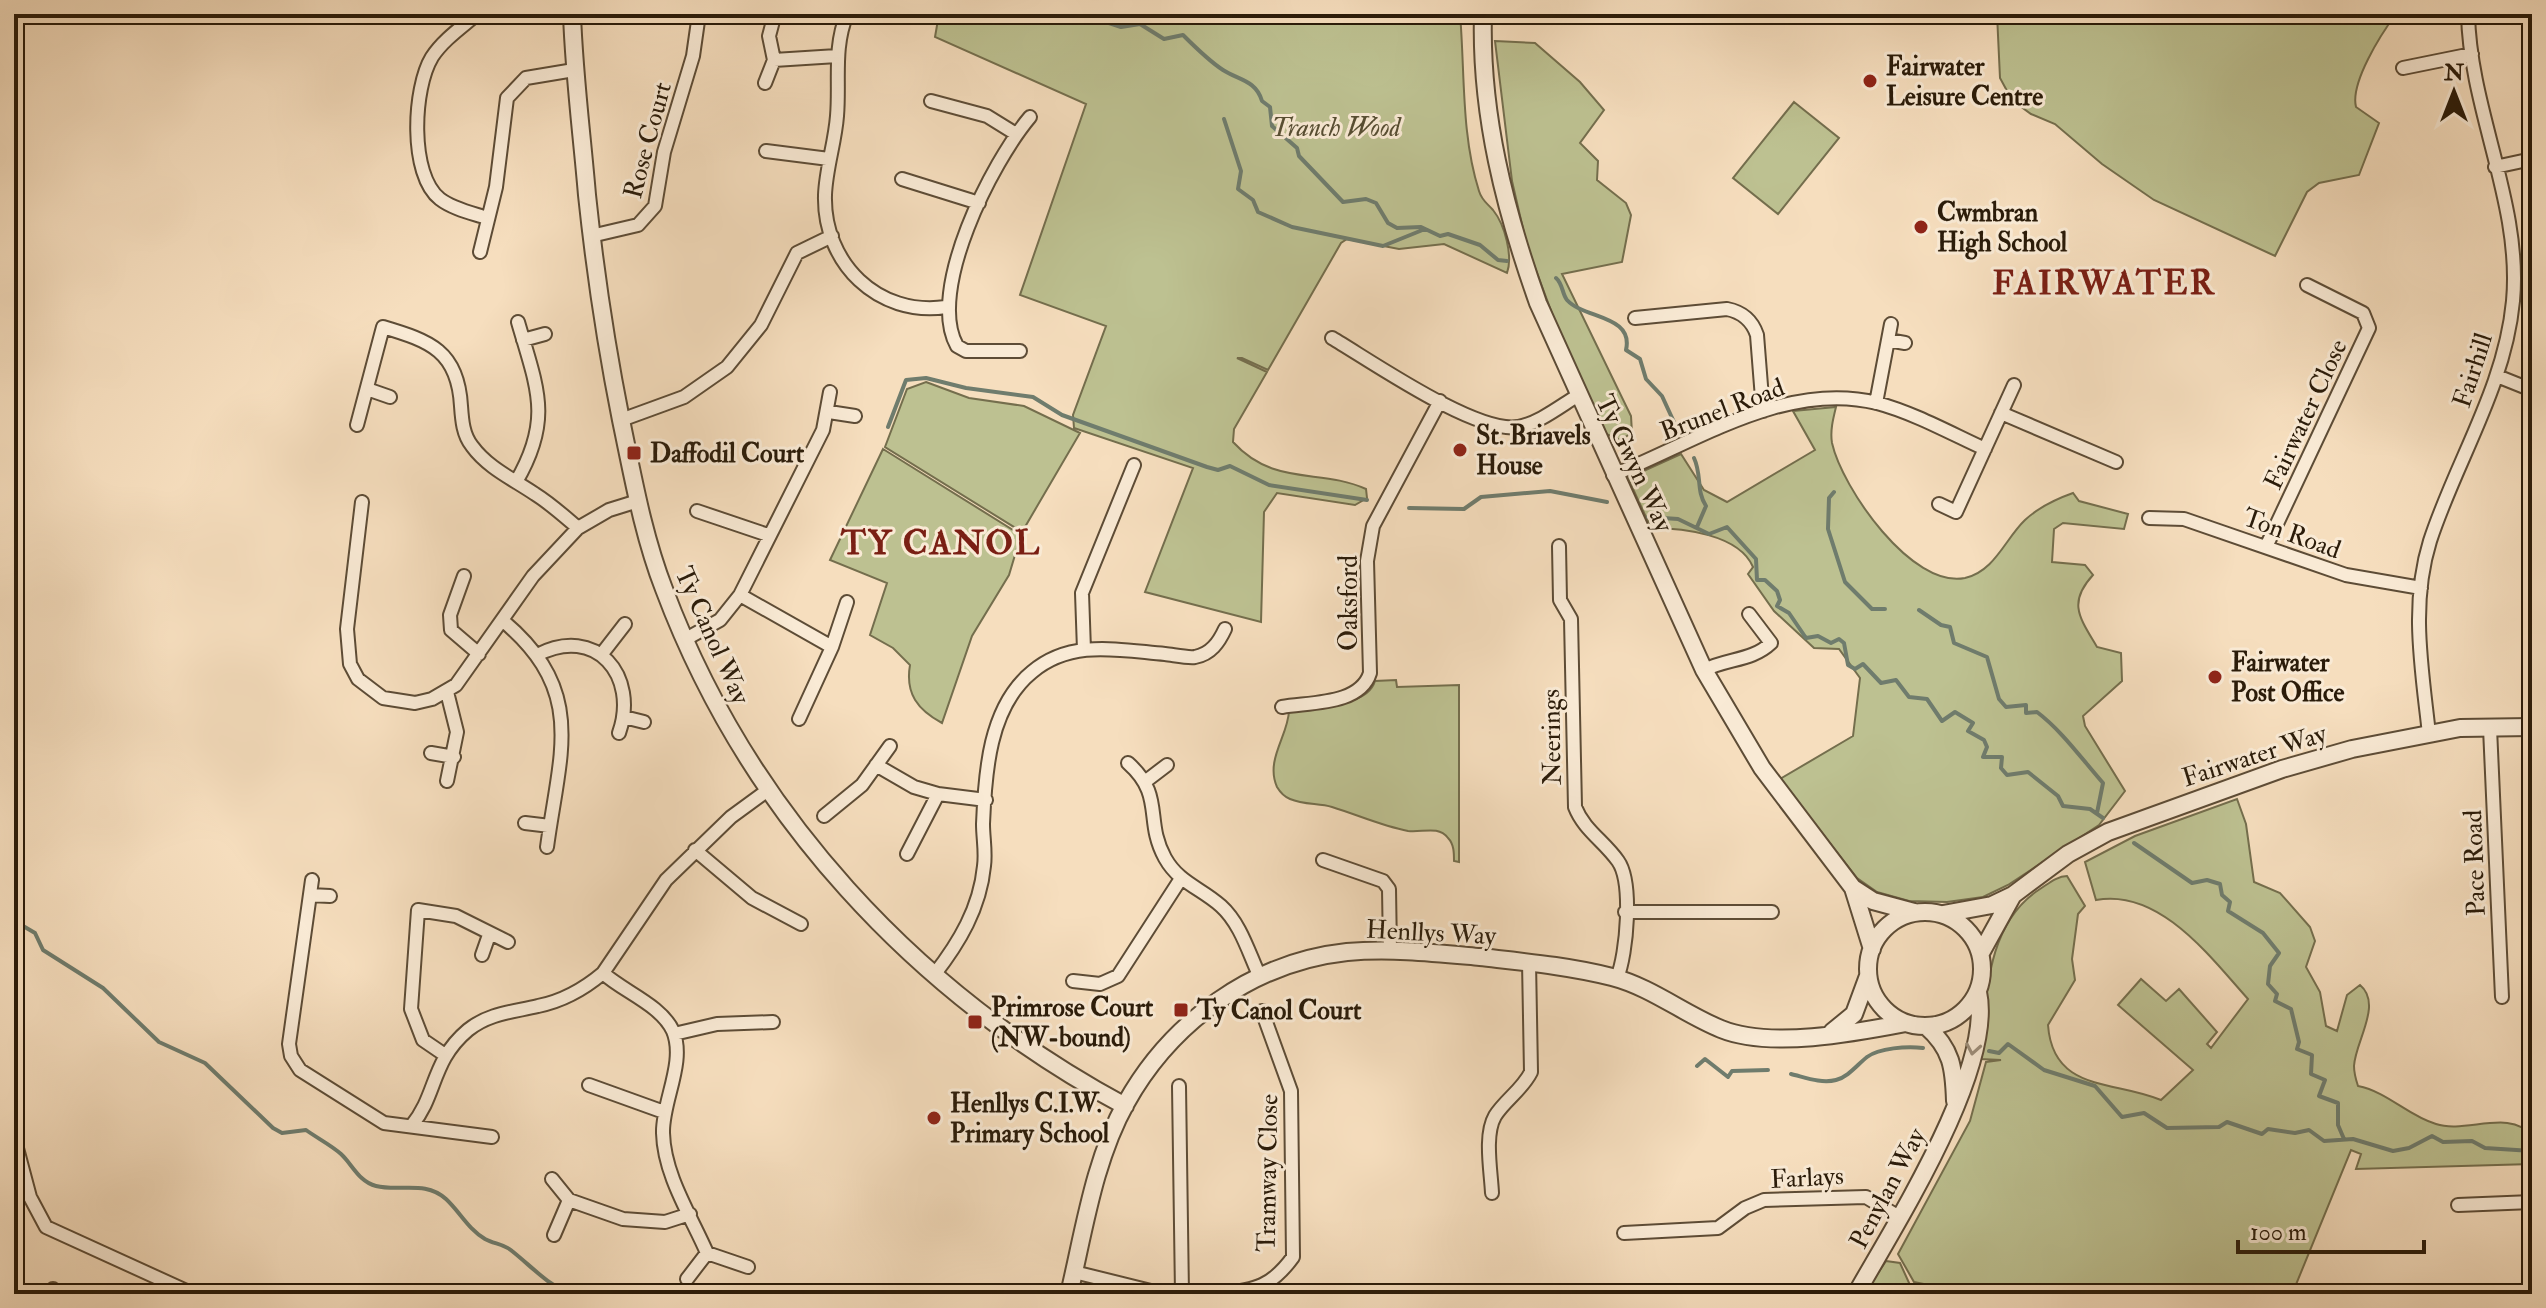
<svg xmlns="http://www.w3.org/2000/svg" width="2546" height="1308" font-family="'IM FELL Double Pica',serif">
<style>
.green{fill:#bdc191;stroke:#746e4d;stroke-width:2}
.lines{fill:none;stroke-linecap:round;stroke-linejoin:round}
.stream{stroke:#6f7c6d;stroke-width:4}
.minor-casing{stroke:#5d4c36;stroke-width:16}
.tertiary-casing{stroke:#5d4c36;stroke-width:20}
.minor{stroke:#f9ead5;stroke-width:12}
.tertiary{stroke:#f9ead5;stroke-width:16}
.oneway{stroke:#9c8d79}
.poi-dot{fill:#8f2418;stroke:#f9ead5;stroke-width:3}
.labels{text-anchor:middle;stroke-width:6;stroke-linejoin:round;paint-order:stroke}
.poi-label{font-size:26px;font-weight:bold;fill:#2a1b09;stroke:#f9ead5;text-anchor:start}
.park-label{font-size:26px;font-style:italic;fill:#564d32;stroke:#f9ead5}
.street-label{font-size:26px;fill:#2a1b09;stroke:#f9ead5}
.district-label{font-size:34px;font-weight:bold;letter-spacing:2px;fill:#7a1f14;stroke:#f9ead5}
</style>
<rect width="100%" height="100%" fill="#f6debe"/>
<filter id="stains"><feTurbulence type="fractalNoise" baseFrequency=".0025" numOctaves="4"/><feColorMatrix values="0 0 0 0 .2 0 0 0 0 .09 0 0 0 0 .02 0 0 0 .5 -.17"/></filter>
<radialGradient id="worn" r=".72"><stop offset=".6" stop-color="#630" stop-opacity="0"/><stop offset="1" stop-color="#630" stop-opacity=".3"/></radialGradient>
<path class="green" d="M939 14H1227L1233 21 1241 14H1460C1465 72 1461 135 1479 191 1482 201 1487 203 1493 210 1505 225 1513 256 1507 273L1444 244 1399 249 1347 239 1341 243 1268 370 1242 358H1237L1267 372 1234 429 1233 442C1274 487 1320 468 1366 489L1367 498 1355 505 1277 493 1264 512 1261 622 1145 592 1193 468 1074 428 1073 415 1106 326 1020 295 1086 104 935 37Z
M1997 14H2396C2381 34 2350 83 2356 107L2379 123 2359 175 2319 183 2307 192 2275 256 2154 200 2102 164 2055 124 2031 114 2012 100 2000 78Z
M1495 41 1535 43 1580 82 1604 110 1580 143 1598 161 1597 180 1626 203 1631 215 1622 262 1562 274 1631 416 1632 433 1620 440 1604 433 1573 370 1527 246 1512 181Z
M1794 102 1839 138 1778 214 1733 178Z
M926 382 969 398 1024 406 1080 433 1022 532 885 447 907 389Z
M1836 407C1833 419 1830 431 1832 443 1842 488 1912 589 1965 578 1995 571 2005 539 2025 520 2039 507 2056 499 2073 493L2079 501 2128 514 2124 529 2063 523 2054 529 2052 562 2085 565 2093 575C2067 603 2080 618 2097 647L2121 653 2122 681 2083 716 2085 726 2125 791 2099 825 2008 885 1983 897 1947 902 1909 901 1877 892 1857 878 1780 779 1853 736 1860 678 1839 649 1814 648 1774 611 1748 574 1753 567C1739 534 1682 528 1651 528L1628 478 1681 454 1704 490 1727 502 1815 450 1793 411Z
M883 449 1021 535 1009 575 972 636 942 723C918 710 905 694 910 665L893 648 870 635 887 583 830 560Z
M1396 680 1397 687 1459 685V862L1454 861C1454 853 1454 844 1448 838 1438 825 1422 833 1408 831 1382 826 1358 815 1332 807 1319 803 1304 805 1290 799 1285 797 1280 792 1277 787 1265 760 1288 736 1289 711 1314 706 1367 708 1375 681Z
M2237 799 2246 824 2254 882 2280 893 2310 927 2315 941 2306 967 2320 992 2326 1026 2337 1031 2347 995 2360 985C2383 1004 2355 1042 2354 1066 2354 1072 2356 1080 2358 1086 2388 1092 2408 1116 2436 1124 2466 1134 2510 1108 2532 1136V1164L2356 1169 2361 1154 2351 1150 2295 1287 1953 1290 1914 1282 1898 1254 1970 1121 1986 1062 2001 1060 1980 1059C1987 1000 1984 925 2040 889 2048 884 2057 876 2067 876L2085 906 2078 914 2072 959 2075 980 2048 1025C2053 1093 2115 1080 2161 1100L2193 1070 2118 1005 2141 979 2166 1001 2179 989 2217 1032 2207 1044 2211 1048 2248 999C2211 958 2160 888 2096 900L2085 862 2135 836Z
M1886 1261 1900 1263 1910 1285 1951 1292 2430 1289V1294H1864Z"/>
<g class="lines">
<path class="stream" d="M1057 14 1087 23 1094 18 1121 27 1140 24 1164 39 1183 35C1194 46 1209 61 1223 70 1238 80 1256 80 1262 101L1270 107 1272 126 1297 148 1299 156 1343 202 1366 199 1376 203 1388 223 1397 228 1421 227 1440 236 1448 234 1480 245 1498 260 1507 261
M1224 119 1241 171 1238 189 1253 200 1258 212 1292 227 1383 246 1425 229
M1556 278C1563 284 1562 294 1567 300 1584 319 1634 315 1626 350L1640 359 1646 379 1662 396 1679 433
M888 427 906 380 926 378 966 388 1033 397 1062 415 1207 467 1218 470 1230 466 1269 485 1367 500
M1694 458C1702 475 1696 491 1706 506L1697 527
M1834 492 1829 498 1828 529 1845 582 1872 609H1885
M1409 508 1464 509 1481 497 1550 491 1607 502
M1648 517 1678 519 1709 534 1727 527 1756 559 1757 580H1765L1777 591 1780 600 1777 606 1789 613 1806 638 1818 636 1831 643 1839 639 1844 643 1848 665 1855 669 1863 664 1881 683 1896 680 1909 697 1927 699 1942 721 1955 712 1973 723 1968 731 1984 740 1987 747 1983 757H2002L2001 768 2007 775 2028 772 2058 796 2063 806 2090 809 2103 818
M1919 610 1941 625 1950 627 1954 643 1987 657 1999 699 2006 707 2026 705V713L2037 712C2062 731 2081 758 2103 783L2097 813
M2134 843 2192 883 2207 880 2220 884 2222 895 2230 902 2228 911 2263 933 2279 953 2270 966 2268 984 2277 994 2275 1001 2291 1009 2299 1042 2297 1049 2312 1055 2311 1074 2325 1080 2319 1096 2338 1103V1125L2344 1139
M18 923 35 933 43 950 103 988 159 1042 205 1063 273 1128 282 1133 306 1130C317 1138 331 1145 341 1154 352 1164 359 1182 376 1186 400 1192 425 1180 446 1199 460 1212 468 1229 485 1239 494 1244 504 1244 512 1251 532 1267 547 1284 570 1294
M1989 1051 1999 1053 2008 1044 2044 1070 2095 1086 2122 1117 2144 1113 2167 1128 2219 1127 2227 1122 2262 1134 2268 1129 2295 1133 2309 1130 2324 1141 2353 1139 2393 1151 2409 1148 2432 1136 2443 1142 2472 1141 2485 1148 2532 1151
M1697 1066 1705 1059 1728 1077 1732 1071 1768 1070
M1791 1074C1804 1077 1821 1084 1836 1080 1848 1077 1857 1065 1867 1057 1879 1048 1907 1046 1923 1048"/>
<defs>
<path id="minor" d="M477 14C462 27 443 40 432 57 413 88 409 175 440 199 453 209 472 213 487 218
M847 14C833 48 840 81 837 116 835 143 826 168 825 195 823 263 878 317 946 307
M774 60 837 56
M2403 68 2472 54
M765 83 774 60 769 36 773 21
M931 101 987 116 1016 134
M766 151 829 159
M2495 167 2532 159
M902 179 979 203
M591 236 638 225 655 206 664 152 693 56 699 14
M480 252 496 187 507 98 526 78 574 70
M1635 318 1727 309C1742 312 1752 320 1757 335L1763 411
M1332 338C1371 361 1476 434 1518 427 1539 423 1559 407 1577 396
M523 340 545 334
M1888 340 1905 343
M1020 351H966L957 346C926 291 992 162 1030 117
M2497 376 2532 390
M367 389 390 397
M1876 403 1891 324
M829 412 855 416
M2001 413 2116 462
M621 420 684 397 727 367 761 325 797 253 832 236
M357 425 383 327C430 341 458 351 461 406 462 420 463 435 472 446 488 468 513 479 535 494 551 504 564 516 578 528
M1613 475C1694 443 1786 380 1877 403 1914 413 1950 433 1985 449
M516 482C553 419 537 388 518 322
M362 502 347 629 350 664 358 679 383 698 415 703 432 699 456 685 533 576 578 528 609 510 638 501
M1939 504 1956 512 2014 385
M697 511 768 535
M2149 518 2184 519 2346 575 2421 588
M1559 546 1560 600 1571 619 1575 807C1584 830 1604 841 1618 861 1633 882 1627 954 1617 978
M2266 547 2369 328 2363 313 2307 285
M464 576 450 615 451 630 479 654
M740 595 832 647
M502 620C587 691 560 751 547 847
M684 640 720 620 740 595 823 430 830 392
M1084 650 1082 593 1134 465
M537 655C596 624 639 676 619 733
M601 655 625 624
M1704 670C1729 658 1752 661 1771 643L1749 614
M447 692 457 732 447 781
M1282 707C1311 702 1360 705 1370 673L1367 561 1373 526 1440 401
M624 717 644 722
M799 719 832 647 847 602
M2490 728 2502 997
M2429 734C2422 669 2410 605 2430 541 2456 461 2505 387 2513 301 2522 204 2470 111 2468 14
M431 753 454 757
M1128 763C1165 796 1144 820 1165 858 1179 883 1201 888 1221 906 1241 924 1249 954 1260 977
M876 765 914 787 938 794
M1146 781 1167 765
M824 816 862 785 890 746
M525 823 550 826
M695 850 752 898 801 924
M907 854 938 794 986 800
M1323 860 1383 881 1389 889 1390 951
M312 880 289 1044 291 1056 300 1070 384 1123 492 1137
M310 895 330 896
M1625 912H1772
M482 955 489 935
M934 975C959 943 980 908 984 866 986 852 983 838 983 824 985 773 989 707 1032 672 1071 639 1118 650 1165 654 1174 655 1187 658 1195 657 1211 654 1219 642 1225 629
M1073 981 1100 984 1118 976 1180 880
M674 1034 717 1024 773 1022
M445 1055 423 1040 411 1009 418 910 456 916 508 942
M589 1085 664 1112
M1179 1086 1182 1294
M412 1125C437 1095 431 1061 468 1030 489 1013 513 1012 538 1006 563 1001 584 989 603 973
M14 1137 30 1197 46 1227 193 1294
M552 1179 569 1200 623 1219 665 1222 690 1214
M1492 1193C1491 1171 1484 1135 1495 1116 1505 1100 1522 1090 1531 1072L1529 962
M2458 1205 2532 1202
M1624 1233 1718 1228 1745 1208 1764 1200 1866 1197 1899 1217
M554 1235 569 1200
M707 1253 748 1267
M1074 1272 1163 1294
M687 1279 707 1253C691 1216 664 1175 663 1133 662 1102 686 1062 673 1031 661 1005 624 992 603 973L666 880 731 817 768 790
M53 1289V1294
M1221 1294C1256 1290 1272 1286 1293 1257L1291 1091 1262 1011"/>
<path id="tertiary" d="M572 14C574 75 582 135 587 195 595 271 606 345 621 420 633 477 643 535 664 589 748 813 915 993 1125 1106
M1483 14C1480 114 1505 210 1538 303L1704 670 1762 768 1853 888 1872 949
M1853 888 1873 901 1914 912
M1868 969a57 57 0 1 1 114 0a57 57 0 1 1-114 0Z
M1943 914 1992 905 2013 895 2068 854 2108 832 2282 769 2352 749 2460 728 2532 727
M1981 953 2013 895
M1926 1026C1952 1049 1954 1068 1955 1101
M1832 1032 1854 1014 1868 976
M1069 1294C1084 1231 1094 1160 1126 1103 1171 1022 1253 962 1347 952 1391 948 1436 953 1480 957 1524 962 1569 966 1612 977 1651 987 1684 1014 1721 1029 1770 1049 1854 1033 1906 1023
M1856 1294C1894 1226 1995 1069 1978 992"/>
</defs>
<use href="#minor" class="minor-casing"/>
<use href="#tertiary" class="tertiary-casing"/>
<use href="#minor" class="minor"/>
<use href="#tertiary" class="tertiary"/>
</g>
<defs><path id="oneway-chevron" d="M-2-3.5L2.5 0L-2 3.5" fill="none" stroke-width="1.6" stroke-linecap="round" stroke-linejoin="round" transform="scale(2)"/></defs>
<use class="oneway" href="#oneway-chevron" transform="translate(1973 1049) rotate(100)"/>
<g class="poi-dot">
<circle cx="1870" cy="81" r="8"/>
<circle cx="1921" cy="227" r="8"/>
<circle cx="1460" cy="450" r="8"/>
<rect x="626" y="445" width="16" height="16" rx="4"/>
<circle cx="2215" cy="677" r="8"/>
<rect x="1173" y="1002" width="16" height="16" rx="4"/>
<rect x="967" y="1014" width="16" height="16" rx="4"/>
<circle cx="934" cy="1118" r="8"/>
</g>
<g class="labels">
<g class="poi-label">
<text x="1886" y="75">Fairwater<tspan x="1886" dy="30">Leisure Centre</tspan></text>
<text x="1937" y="221">Cwmbran<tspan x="1937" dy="30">High School</tspan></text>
<text x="1476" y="444">St. Briavels<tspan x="1476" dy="30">House</tspan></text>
<text x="650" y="462">Daffodil Court</text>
<text x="2231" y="671">Fairwater<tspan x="2231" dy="30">Post Office</tspan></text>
<text x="991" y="1016">Primrose Court<tspan x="991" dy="30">(NW-bound)</tspan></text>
<text x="1197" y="1019">Ty Canol Court</text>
<text x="950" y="1112">Henllys C.I.W.<tspan x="950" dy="30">Primary School</tspan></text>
</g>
<g class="park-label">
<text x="1336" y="136">Tranch Wood</text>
</g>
<g class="street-label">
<text transform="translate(647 140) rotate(-75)" y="9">Rose Court</text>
<text transform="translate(2472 370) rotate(-72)" y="9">Fairhill</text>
<text transform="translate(1722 409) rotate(-21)" y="9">Brunel Road</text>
<text transform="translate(2305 414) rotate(-65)" y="9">Fairwater Close</text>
<text transform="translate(1635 463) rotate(65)" y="9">Ty Gwyn Way</text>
<text transform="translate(2292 533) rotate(20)" y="9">Ton Road</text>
<text transform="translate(1348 603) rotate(-90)" y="9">Oaksford</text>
<text transform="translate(713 635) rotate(66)" y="9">Ty Canol Way</text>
<text transform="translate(1551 737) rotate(-91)" y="9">Neerings</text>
<text transform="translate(2254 755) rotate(-18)" y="9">Fairwater Way</text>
<text transform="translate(2474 863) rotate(-92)" y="9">Pace Road</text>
<text transform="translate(1431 932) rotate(3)" y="9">Henllys Way</text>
<text transform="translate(1267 1173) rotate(-89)" y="9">Tramway Close</text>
<text transform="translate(1807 1177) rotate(-3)" y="9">Farlays</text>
<text transform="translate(1887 1188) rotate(-62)" y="9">Penylan Way</text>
</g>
<g class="district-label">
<text x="2104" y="294">FAIRWATER</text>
<text x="941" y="554">TY CANOL</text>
</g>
</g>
<rect width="2546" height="1308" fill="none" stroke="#f6debe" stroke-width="48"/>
<rect x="16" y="16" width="2514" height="1276" fill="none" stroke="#2a1b09" stroke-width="4"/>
<rect x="24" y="24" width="2498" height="1260" fill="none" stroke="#2a1b09" stroke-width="2"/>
<g transform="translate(2454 92)" stroke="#f9ead5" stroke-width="6" paint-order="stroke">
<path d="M0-6L14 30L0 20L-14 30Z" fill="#2a1b09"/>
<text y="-12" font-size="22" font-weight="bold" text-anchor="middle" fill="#2a1b09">N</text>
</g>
<path d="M2238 1240v12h186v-12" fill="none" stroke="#2a1b09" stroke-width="4"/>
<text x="2250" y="1240" font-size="24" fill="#2a1b09" stroke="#f9ead5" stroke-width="6" paint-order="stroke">100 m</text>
<rect width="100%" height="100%" filter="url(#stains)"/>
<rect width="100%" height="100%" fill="url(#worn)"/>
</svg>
